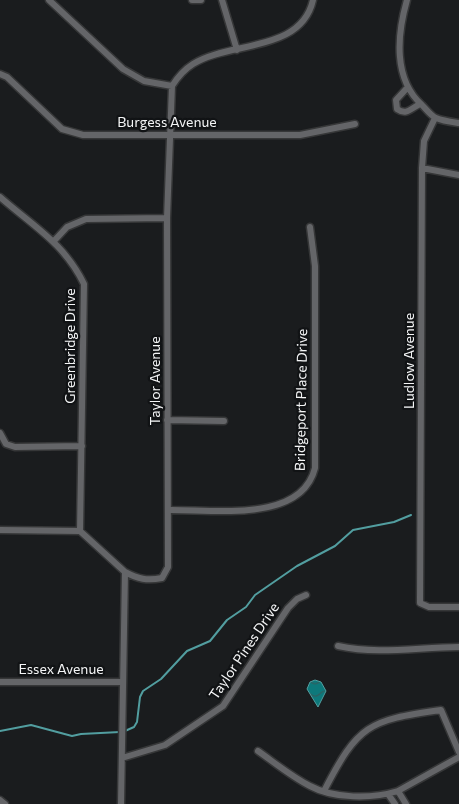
<svg xmlns="http://www.w3.org/2000/svg" width="459" height="804" font-family="Commissioner,sans-serif">
<style>
.water{fill:url(#water-waves);stroke:#529ea0}
.lines{fill:none;stroke-linecap:round;stroke-linejoin:round}
.stream{stroke:#529ea0;stroke-width:2}
.street-casing{stroke:#363738;stroke-width:9}
.street{stroke:#646568;stroke-width:6}
.labels{text-anchor:middle;stroke-width:4.5;stroke-linejoin:round;paint-order:stroke}
.street-label{font-size:14px;fill:#f4f5f6;stroke:#111315}
</style>
<defs>
<pattern id="water-waves" width="16" height="10" patternUnits="userSpaceOnUse" patternTransform="scale(1.25)"><rect width="16" height="10" fill="#0d797b"/><path d="M0 5q4-4 8 0t8 0" fill="none" stroke="#2e5f60"/></pattern>
</defs>
<rect width="100%" height="100%" fill="#1a1c1e"/>
<path class="water" d="M315 680 321 682 326 691 318 707 307 689 310 682Z"/>
<g class="lines">
<path class="stream" d="M0 731 31 725 72 736 81 734 120 732
M125 731 134 727 137 722 140 697 143 691 161 679 187 651 210 641 227 620 246 607 255 595 297 566 335 546 353 530 394 522 411 515"/>
<defs>
<path id="street" d="M49 0 123 69 144 81 172 86
M192 0H201
M222 0 237 50
M407 0C397 35 393 79 422 105 426 109 431 116 436 118 443 121 452 122 459 123
M0 74 7 77 62 129 83 135H300L355 124
M407 88 396 100 397 109C407 116 411 108 420 104
M435 118 424 141 422 168 420 603 429 607H459
M422 168 459 175
M0 197C33 226 64 243 84 284L80 531
M54 241 67 227 86 219 167 218
M167 420 224 421
M0 433 6 444 15 447 82 446
M168 510C212 509 301 524 315 468V266L310 227
M0 530 80 531 125 572
M338 646C379 655 418 647 459 647
M0 682H123
M258 751C275 763 292 777 310 786 334 799 372 799 398 791L459 757
M122 758 165 745 223 706 288 608 297 599 306 595
M324 791C358 725 368 720 441 710L459 752
M398 791 406 804
M388 794 395 804
M0 800 5 804
M121 804 125 572C138 579 147 581 162 578L168 567 167 218 172 86C177 78 185 69 193 64 229 41 301 53 313 0"/>
</defs>
<use href="#street" class="street-casing"/>
<use href="#street" class="street"/>
</g>
<g class="labels">
<g class="street-label">
<text x="167" y="127">Burgess Avenue</text>
<text transform="translate(70 346) rotate(-90)" y="5">Greenbridge Drive</text>
<text transform="translate(409 361) rotate(-90)" y="5">Ludlow Avenue</text>
<text transform="translate(155 381) rotate(-90)" y="5">Taylor Avenue</text>
<text transform="translate(301 400) rotate(-89)" y="5">Bridgeport Place Drive</text>
<text transform="translate(244 651) rotate(-56)" y="5">Taylor Pines Drive</text>
<text x="61" y="674">Essex Avenue</text>
</g>
</g>
</svg>
